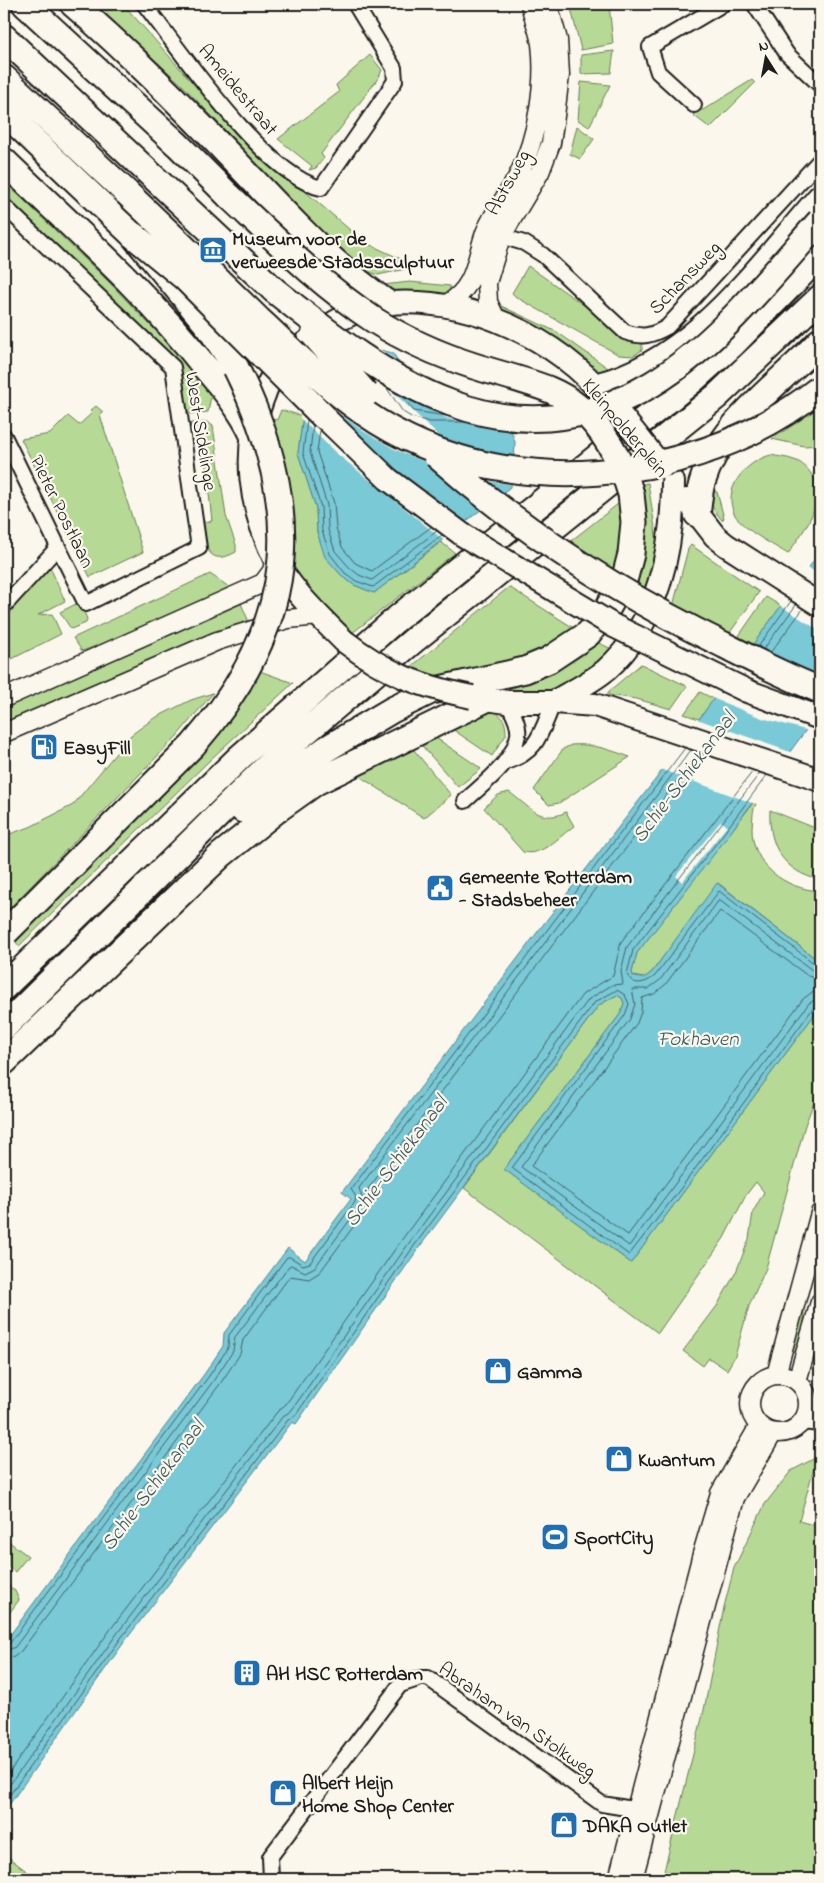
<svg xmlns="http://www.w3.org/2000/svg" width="824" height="1883" font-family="'Indie Flower',sans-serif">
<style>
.green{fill:#b6da95;stroke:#697b58}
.water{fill:#7ac9d6;stroke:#54848c}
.pier{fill:#fbf7ec}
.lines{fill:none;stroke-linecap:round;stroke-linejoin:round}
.shore{stroke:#426166;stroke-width:1}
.minor-casing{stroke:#1c1c1c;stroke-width:18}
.tertiary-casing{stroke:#1c1c1c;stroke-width:21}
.primary-casing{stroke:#1c1c1c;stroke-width:26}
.motorway-casing{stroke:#1c1c1c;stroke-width:29}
.minor{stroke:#fbf7ec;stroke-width:14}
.tertiary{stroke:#fbf7ec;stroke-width:18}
.primary{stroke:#fbf7ec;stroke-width:22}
.motorway{stroke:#fbf7ec;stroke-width:25}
.primary-bridge-casing{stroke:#1c1c1c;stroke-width:26;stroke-linecap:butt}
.motorway-bridge-casing{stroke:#1c1c1c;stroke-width:29;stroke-linecap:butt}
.primary-bridge{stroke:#fbf7ec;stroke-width:22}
.motorway-bridge{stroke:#fbf7ec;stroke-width:25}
.labels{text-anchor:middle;stroke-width:4.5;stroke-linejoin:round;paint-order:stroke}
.street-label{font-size:20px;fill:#1c1c1c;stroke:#fbf7ec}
.poi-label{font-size:20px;font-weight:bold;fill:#1c1c1c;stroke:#fbf7ec;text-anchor:start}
.water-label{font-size:21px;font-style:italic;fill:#3d595d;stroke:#fbf7ec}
</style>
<rect width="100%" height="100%" fill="#fbf7ec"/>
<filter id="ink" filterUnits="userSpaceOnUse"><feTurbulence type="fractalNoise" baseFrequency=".02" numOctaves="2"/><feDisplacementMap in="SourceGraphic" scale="10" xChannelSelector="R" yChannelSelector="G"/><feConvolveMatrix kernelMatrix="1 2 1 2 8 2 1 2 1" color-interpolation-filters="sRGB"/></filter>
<g filter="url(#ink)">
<path class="green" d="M95 4H123L237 133 364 242 403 260 406 269 378 275 361 269 315 235 320 229 182 85Z
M570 4H609L613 44 581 50Z
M614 51 611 73 581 74V55Z
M370 55 382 70 379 77 321 154 324 158 316 168 309 170 312 166 278 139 339 92 336 85Z
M752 80 755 83 710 128 693 115 698 109 703 110Z
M581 82 610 85 589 127 578 120Z
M577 126 594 139 580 159 570 154Z
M4 181 109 282 212 390 208 412 188 414 179 366 4 194Z
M528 266 628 336 642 340V350L633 356 619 355 516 297 512 293Z
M410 282 450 286V291L440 296 395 295 383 285Z
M501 306 557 332 608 368 607 371 601 373 592 368 500 310Z
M96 406 103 412 100 415 143 552 90 577 21 439 50 434 68 416 79 425 92 413 90 411Z
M820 407V445L804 446 772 439Z
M281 410 303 416 298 453 316 508 317 532 326 557 342 576 354 585 374 593 441 542 455 553 351 634 342 630 292 570 266 417 277 420Z
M207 422 213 426 226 516 236 545V552C207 568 205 545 201 522L212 521 202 427 189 428 191 423Z
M771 455C778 457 787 457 794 460 802 462 810 471 814 478 824 507 803 531 788 554 775 546 742 529 735 515 721 489 746 461 771 455Z
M648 483 659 554 646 595 636 589C646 547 650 526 643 484Z
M706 489 717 492 724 518 722 520 714 510Z
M623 500 624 522 614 576 567 544Z
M691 545 759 592 726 638 672 610 688 549Z
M50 567 65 601 38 615 52 614 61 634 4 663V613L43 570Z
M210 574 235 591 160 624 82 651 73 638Z
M509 587 577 630 548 651 439 684 407 670Z
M766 597 781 606 749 650 734 643Z
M240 601 249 622 4 726V706Z
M80 602 87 619 86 623 71 629 60 612Z
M599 643 618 652C597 672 565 689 536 693 522 695 507 693 493 694 539 680 561 672 599 643Z
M641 664 687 686 671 709 637 699 608 695V692Z
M257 670 293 683 212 758 19 946 12 937Z
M700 692 714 699 699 719 684 714Z
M213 693 177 736 4 914V836L30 827 73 805 131 735 153 719 191 700Z
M490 709C503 715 506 721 506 735L492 756 446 725Z
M430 734 479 767 481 769 458 787 417 740Z
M409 744 451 795 424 818 356 774Z
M571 745C592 743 610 750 630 757L559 803 549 805 534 790 563 749Z
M509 792C528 805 540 825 566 812L574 826C560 836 542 857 523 852L484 808 498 795Z
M753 803 756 804C752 811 753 819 752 827 751 865 785 889 820 891V962L718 883 652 972 644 978 633 976 632 972 637 953Z
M770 810 820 830V880C784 872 768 846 770 810Z
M617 995 622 998 624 1003 621 1013 504 1169 631 1263 820 1007V1087L805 1125 766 1268 749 1306 735 1356 727 1370 709 1358 703 1366 683 1351 717 1306 736 1272 749 1239 753 1212 764 1192 756 1182 746 1195 724 1238 658 1333 464 1188 599 1005Z
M804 1300V1333L798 1353 787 1350Z
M817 1457 799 1521 820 1527V1879H662L704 1710 724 1607 734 1568 765 1504 791 1471Z
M4 1538 28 1556 15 1572 4 1563Z
M4 1582 15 1591 19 1600 4 1620Z
M4 1854 29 1873 24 1879H4Z"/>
<path class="water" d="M380 350 393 353 401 366 511 430 515 442 513 483 509 488 374 593 354 585 342 576 325 557 317 532 316 508 298 453 303 416Z
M820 552V711L722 844 637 953 632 972 633 976C642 980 645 978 652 972L717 883 820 962V1007L631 1263 504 1169 621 1013 624 1003 622 998 617 995 599 1005 418 1249 296 1424 292 1422 125 1641 4 1812V1643L205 1373 223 1346 224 1333 288 1248 305 1261 351 1199 342 1192 542 926 655 780Z"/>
<path class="pier" d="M378 348 403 365 404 374 512 428 513 431 487 428 446 418 391 390 445 442 517 459 515 485 488 481 504 495 483 512 425 462 396 450 363 431 322 401 304 384 369 350Z
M299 389 397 471 467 525 446 542 336 453 300 418Z
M807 567 820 575V631L779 605Z
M747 649 820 682V709L731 671Z
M727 676 820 715 809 731 762 718 712 698Z
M697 719 793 753 755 804 660 769Z
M721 821 727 826 682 882 676 876Z"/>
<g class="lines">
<path class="shore" d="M386 387 403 412 411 417 430 422H469
M402 396 414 411 446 416
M307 420 303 453 321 507 322 531 330 554 345 573 356 581 373 587 442 535
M313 425 310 452 327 505 328 530 335 551 350 568 359 575 372 580 437 531
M320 430 317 452 334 503 336 528 342 547 355 563 372 571 431 527
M758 647 791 601
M763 650 796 605
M770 653 803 609
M767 775 718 841 633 950 627 974C633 988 646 983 655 976L719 891 815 964 820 965
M820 972 812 970 719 900 660 980 648 989H632L635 1004 630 1019 521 1167 629 1246 809 1003 820 998
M820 979 808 976 720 911 665 985 654 994 642 998 641 1012 637 1023 531 1166 628 1235 803 999 811 993 820 991
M4 1645 10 1643 209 1376 228 1348 229 1335 287 1257H290L303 1265 310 1263 355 1202 356 1197 351 1189 685 748
M4 1652 15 1647 214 1380 233 1351 235 1337 289 1266 291 1265 305 1272 315 1267 361 1205 362 1198 359 1188 691 750
M4 1659 14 1657 21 1651 220 1384 240 1354 243 1340 290 1276 309 1279 320 1272 367 1208 370 1201 368 1189 698 753
M4 1780 110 1630 277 1412 286 1404 403 1238 583 994 613 976 621 942 753 771
M4 1793 116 1635 283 1416 291 1411 409 1243 589 999 612 985 623 984 621 971 627 947 760 773
M4 1803 121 1638 288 1420 295 1416 414 1246 595 1002 617 990 625 995 629 1004 625 1015 512 1168 629 1255 681 1188 814 1007 820 1005"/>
<defs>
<path id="minor" d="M144 4C181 51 264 175 321 188L395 81 394 68 355 4
M754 4 787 54 820 85
M694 105 658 72 650 47 723 4
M4 206 173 367 199 548 86 604 4 436
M494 234 524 243 543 255 625 332C643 338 651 336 667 327L820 160
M4 606 57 548
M506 762C539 752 541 731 554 702
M465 801C484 783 513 763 518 735 520 724 512 712 507 702
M820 1326V1350
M808 1402 820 1406
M802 1422 820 1424
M271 1879 270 1857 400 1685 421 1678H428L602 1804 645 1811"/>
<path id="tertiary" d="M447 304C476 287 475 262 485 233 493 212 509 194 519 174 537 138 546 84 541 44 539 31 533 17 530 4
M496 319 488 302 487 283 501 237 540 172 551 143 555 116 560 75 558 40 548 4
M4 698 263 583 272 571 274 562
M4 733 217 641 288 619 319 616
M750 1404a29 29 0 1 1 58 0a29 29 0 1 1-58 0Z
M776 1375 820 1213
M797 1381 820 1302
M618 1879 702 1554 720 1493 759 1426
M633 1879 735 1498 773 1433"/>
<path id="primary" d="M324 417 388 479 463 535
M687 500 715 536 726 545 820 605
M344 641C321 618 287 586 274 557 250 507 242 452 262 400 265 393 267 385 271 379 283 360 302 345 320 332 338 319 365 305 389 303 470 297 556 337 608 400
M472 697 507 702H554L595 705 820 780
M554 702C571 692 590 683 606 670 658 624 673 549 673 482"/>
<path id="motorway" d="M25 4 178 145 230 197
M73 4C129 52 181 105 232 158 282 210 328 262 387 303
M4 37 274 290
M4 78 127 193
M4 112 133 235 209 327 236 368
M4 161C73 228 146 291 205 367 223 388 241 409 253 435
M597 386C694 362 757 269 820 198
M697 514C699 504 699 493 702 483 720 423 779 385 820 341
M243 810 326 749 392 710 431 691 525 670 549 660 588 634 605 613 625 577 631 554 634 522 631 494
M4 987 240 757 394 621 693 380 732 345 820 255
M4 1027 282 752 414 640 717 396 820 298
M4 1062 221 855 278 809 316 782 484 700"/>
</defs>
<use href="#minor" class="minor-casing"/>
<use href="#tertiary" class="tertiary-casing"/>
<use href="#primary" class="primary-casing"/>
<use href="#motorway" class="motorway-casing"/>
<use href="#minor" class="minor"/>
<use href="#tertiary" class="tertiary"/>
<use href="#primary" class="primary"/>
<use href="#motorway" class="motorway"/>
<defs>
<path id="primary-bridge" d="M623 418 662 467
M463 535 614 626 747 691 820 718
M344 641C387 674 419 686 472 697"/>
<path id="motorway-bridge" d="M127 193C171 235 215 277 259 320 293 351 325 386 363 412 439 465 536 483 627 469 698 459 764 433 820 388
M230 197C276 240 321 285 374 320 404 339 440 355 474 366 499 374 525 380 550 390 593 408 619 452 631 494
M133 235 184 277 324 417
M274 290C386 380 507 470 652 384 716 346 771 276 820 221
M314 335 366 394
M436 455C523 532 619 594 724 645 755 661 787 677 820 690
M6 932 193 745C299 623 306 510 236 368"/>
</defs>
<use href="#primary-bridge" class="primary-bridge-casing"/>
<use href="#motorway-bridge" class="motorway-bridge-casing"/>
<use href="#primary-bridge" class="primary-bridge"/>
<use href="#motorway-bridge" class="motorway-bridge"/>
</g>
</g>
<defs>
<symbol id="museum-square" viewBox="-11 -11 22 22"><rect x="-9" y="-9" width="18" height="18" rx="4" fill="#1f6fb2" stroke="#fbf7ec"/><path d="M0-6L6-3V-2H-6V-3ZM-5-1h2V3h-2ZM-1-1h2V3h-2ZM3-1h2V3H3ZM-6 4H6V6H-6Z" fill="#fff"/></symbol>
<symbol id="fuel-square" viewBox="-11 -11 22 22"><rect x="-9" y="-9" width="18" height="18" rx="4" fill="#1f6fb2" stroke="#fbf7ec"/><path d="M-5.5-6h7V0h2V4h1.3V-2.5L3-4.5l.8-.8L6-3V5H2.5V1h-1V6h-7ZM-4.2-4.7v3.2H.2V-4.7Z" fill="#fff"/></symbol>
<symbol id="civic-square" viewBox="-11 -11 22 22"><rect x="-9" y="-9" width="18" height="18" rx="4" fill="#1f6fb2" stroke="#fbf7ec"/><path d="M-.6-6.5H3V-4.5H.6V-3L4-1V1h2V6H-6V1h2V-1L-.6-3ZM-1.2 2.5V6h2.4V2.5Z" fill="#fff"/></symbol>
<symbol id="shop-square" viewBox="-11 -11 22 22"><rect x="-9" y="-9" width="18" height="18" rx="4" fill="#1f6fb2" stroke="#fbf7ec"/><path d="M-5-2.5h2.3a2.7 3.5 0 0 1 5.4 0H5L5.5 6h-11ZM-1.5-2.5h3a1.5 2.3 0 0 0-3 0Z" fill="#fff"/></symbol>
<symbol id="stadium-square" viewBox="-11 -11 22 22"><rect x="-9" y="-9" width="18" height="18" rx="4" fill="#1f6fb2" stroke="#fbf7ec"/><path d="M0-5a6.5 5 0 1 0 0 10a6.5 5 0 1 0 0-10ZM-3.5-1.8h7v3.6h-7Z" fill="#fff"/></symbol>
<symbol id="building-square" viewBox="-11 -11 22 22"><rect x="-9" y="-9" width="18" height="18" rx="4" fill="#1f6fb2" stroke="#fbf7ec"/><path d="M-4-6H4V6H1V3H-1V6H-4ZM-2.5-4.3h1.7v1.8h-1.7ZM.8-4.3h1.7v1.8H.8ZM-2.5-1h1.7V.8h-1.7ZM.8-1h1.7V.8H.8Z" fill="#fff"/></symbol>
</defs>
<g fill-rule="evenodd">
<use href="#museum-square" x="197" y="234" width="32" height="32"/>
<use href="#fuel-square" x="28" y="731" width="32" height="32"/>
<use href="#civic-square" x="424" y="872" width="32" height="32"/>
<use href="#shop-square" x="482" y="1355" width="32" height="32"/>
<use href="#shop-square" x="603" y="1443" width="32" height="32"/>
<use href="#stadium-square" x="539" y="1521" width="32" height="32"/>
<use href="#building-square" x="231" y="1657" width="32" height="32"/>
<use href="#shop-square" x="267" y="1777" width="32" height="32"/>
<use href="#shop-square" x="548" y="1809" width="32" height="32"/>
</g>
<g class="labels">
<g class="street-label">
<text transform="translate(239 89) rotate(50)" y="7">Ameidestraat</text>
<text transform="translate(507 182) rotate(-61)" y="7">Abtsweg</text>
<text transform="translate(684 277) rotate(-46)" y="7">Schansweg</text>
<text transform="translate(626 427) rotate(50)" y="7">Kleinpolderplein</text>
<text transform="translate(202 431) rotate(81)" y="7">West-Sidelinge</text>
<text transform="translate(63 511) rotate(64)" y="7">Pieter Postlaan</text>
<text transform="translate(518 1719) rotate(35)" y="7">Abraham van Stolkweg</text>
</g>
<g class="poi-label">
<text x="232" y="245">Museum voor de<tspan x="232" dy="23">verweesde Stadssculptuur</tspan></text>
<text x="63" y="754">EasyFill</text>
<text x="459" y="883">Gemeente Rotterdam<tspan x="459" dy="23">- Stadsbeheer</tspan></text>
<text x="517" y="1378">Gamma</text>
<text x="638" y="1466">Kwantum</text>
<text x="574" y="1544">SportCity</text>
<text x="266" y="1680">AH HSC Rotterdam</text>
<text x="302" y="1789">Albert Heijn<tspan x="302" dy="23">Home Shop Center</tspan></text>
<text x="583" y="1832">DAKA Outlet</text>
</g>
<g class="water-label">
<text transform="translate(683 777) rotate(-53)" y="7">Schie-Schiekanaal</text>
<text x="698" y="1045">Fokhaven</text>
<text transform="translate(395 1161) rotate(-53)" y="7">Schie-Schiekanaal</text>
<text transform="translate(152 1485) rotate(-53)" y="7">Schie-Schiekanaal</text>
</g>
</g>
<rect width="824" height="1883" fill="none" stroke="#fbf7ec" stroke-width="20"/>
<rect x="10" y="10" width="804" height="1863" fill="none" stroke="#1c1c1c" stroke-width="2" filter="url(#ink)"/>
<g transform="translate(766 58) rotate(349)" stroke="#fbf7ec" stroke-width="4" paint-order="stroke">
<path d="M0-4L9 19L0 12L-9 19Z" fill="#1c1c1c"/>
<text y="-8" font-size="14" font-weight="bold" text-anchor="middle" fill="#1c1c1c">N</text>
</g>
</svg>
